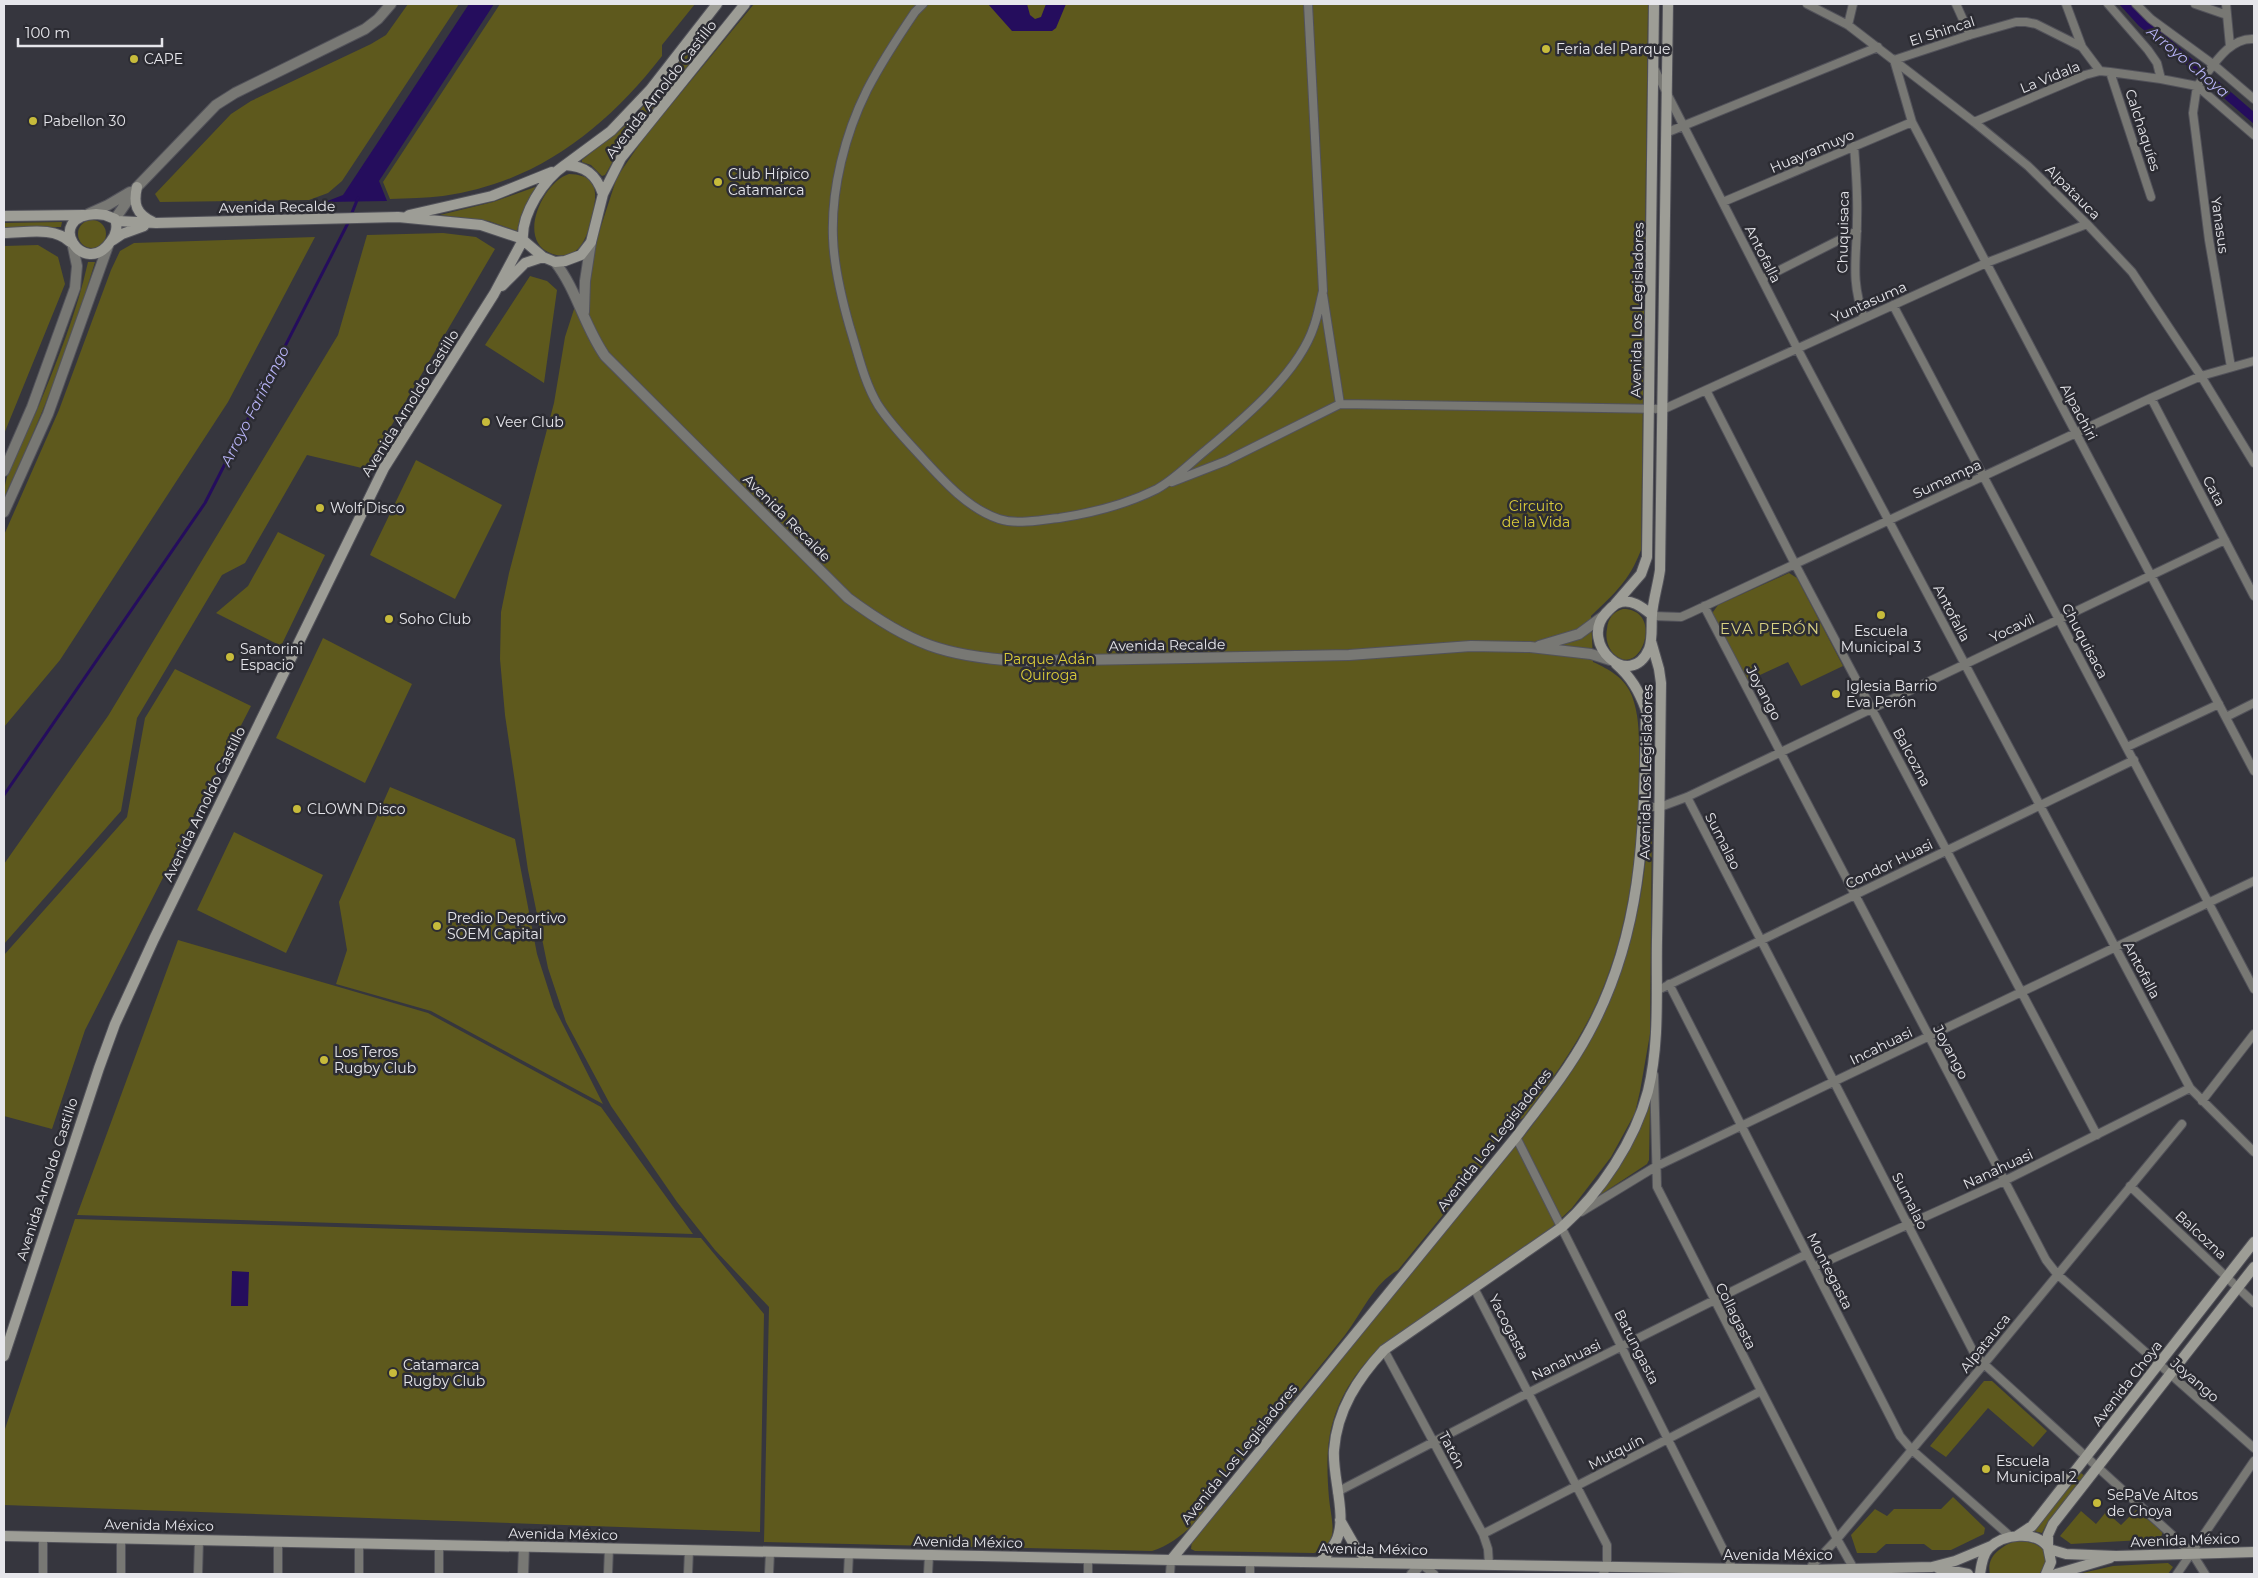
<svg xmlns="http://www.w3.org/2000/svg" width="2258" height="1578" font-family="Montserrat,sans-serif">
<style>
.green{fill:#5e591d}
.water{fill:#250d5d}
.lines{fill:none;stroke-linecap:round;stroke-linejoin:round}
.stream{stroke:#250d5d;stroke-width:3}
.minor-casing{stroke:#52525a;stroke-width:10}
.tertiary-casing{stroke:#52525a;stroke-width:12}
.secondary-casing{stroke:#52525a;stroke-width:12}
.minor{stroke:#787874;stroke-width:8}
.tertiary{stroke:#787874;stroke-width:10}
.secondary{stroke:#9d9d96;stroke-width:10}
.poi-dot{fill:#c7bb3b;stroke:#2c2c33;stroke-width:2}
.labels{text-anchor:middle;stroke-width:5;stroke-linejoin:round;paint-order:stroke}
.street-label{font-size:14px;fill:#e6e6eb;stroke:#2c2c33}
.poi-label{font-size:14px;fill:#e6e6eb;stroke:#2c2c33;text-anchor:start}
.park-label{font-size:14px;fill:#dbcd39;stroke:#2c2c33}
.water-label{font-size:15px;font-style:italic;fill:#b9b5f9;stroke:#2c2c33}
.neighbourhood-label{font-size:15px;letter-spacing:1px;fill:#d8d182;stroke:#2c2c33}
</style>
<rect width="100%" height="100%" fill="#36363e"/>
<path class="green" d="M408 4H459L342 181 328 193 309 200 160 202 155 194 231 114 251 101 371 44 386 35Z
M500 4H695L662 45V56C606 128 537 183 443 196 426 198 408 198 390 199L383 182Z
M754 4H1648L1641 550C1629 581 1615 593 1591 616L1593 662C1609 669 1626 679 1632 696 1640 717 1639 741 1639 763 1639 843 1631 926 1598 1000 1579 1043 1551 1081 1523 1118 1506 1125 1490 1143 1487 1161L1398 1270C1373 1284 1362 1313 1345 1335 1312 1377 1277 1418 1243 1460 1231 1466 1216 1479 1210 1492 1208 1497 1209 1503 1206 1508 1193 1527 1174 1544 1152 1551L764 1542 769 1307 715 1250 677 1202 611 1106 566 1022 548 968 528 870 505 715 500 659 501 612 509 573 554 403 565 337 617 177 643 139Z
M706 30 713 36 621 147 605 175 602 176 591 165 582 162V160L631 121Z
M569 174C600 175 597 194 592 217 587 238 578 264 550 253 516 239 544 181 569 174Z
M538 186 521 216 517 231 489 221 440 215 493 202Z
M78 234a14 14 0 1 1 28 0a14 14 0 1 1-28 0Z
M62 222 61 227 4 228V223Z
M443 233 476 237 495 249 366 469 307 455 245 563 222 575 137 718 121 811 4 944V864L108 716 338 335 367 235Z
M315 237 228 402 60 660 4 727V535L59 410 111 270 120 251 134 243Z
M38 245 58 257 65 284 4 434V246Z
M88 262H95C71 343 40 422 4 498 4 468 25 438 37 410 57 362 77 312 88 262Z
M530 276 547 281 557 290 544 383 485 345Z
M416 460 502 505 455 599 370 555Z
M278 532 325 555 281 646 216 613 248 586Z
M1789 573 1797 578 1843 666 1801 686 1788 662 1747 681 1713 617V612L1718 605Z
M1623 609C1665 609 1641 680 1614 654 1608 648 1605 638 1607 629 1608 618 1613 612 1623 609Z
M323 638 412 684 365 783 276 738Z
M175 669 251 706 85 1030 52 1129 4 1116V955L127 817 145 718Z
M390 787 515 839 537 954 554 1007 603 1104 431 1011 336 984 347 950 339 902Z
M1652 819 1650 1034 1640 1091 1635 1113 1611 1157 1572 1208 1552 1227 1382 1345C1358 1369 1341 1392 1332 1425 1326 1447 1327 1475 1329 1498 1330 1511 1335 1527 1331 1539 1328 1547 1322 1551 1314 1553L1195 1551 1191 1549 1192 1540 1528 1131C1551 1100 1575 1070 1593 1036 1629 968 1645 896 1649 820Z
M234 832 323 875 286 953 197 910Z
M178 940 428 1013 601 1107 693 1234 77 1215Z
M1650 1104 1649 1160 1647 1164 1597 1197C1619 1168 1638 1138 1650 1104Z
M75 1219 701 1238 764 1314 760 1532 4 1505V1432Z
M1984 1381H1992L2047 1431 2033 1447 1988 1408 1946 1457 1930 1446Z
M2081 1473 2085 1476 2046 1525 2042 1533 2034 1531Z
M1953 1497 1985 1528 1984 1534 1951 1550H1932L1924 1544H1886L1876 1553H1857L1851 1535 1875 1509 1887 1516 1894 1509H1941Z
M2136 1510 2163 1532 2160 1539 2071 1544 2060 1536 2081 1511 2096 1524 2106 1512 2121 1525Z
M2015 1541C2037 1540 2057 1552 2039 1574H1990C1986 1557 2000 1547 2015 1541Z
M2168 1563 2173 1567 2168 1574H2078L2113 1566Z"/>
<path class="water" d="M469 4H494L379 181 387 201 325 202 343 195Z
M988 4H1027L1030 15 1035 19 1041 17 1046 4H1066L1056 28 1052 31H1012Z
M2119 4H2131L2202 68 2197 74 2139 26Z
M2217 80 2254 112V124L2211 87Z
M232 1271 249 1272 248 1306H231Z"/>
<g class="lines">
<path class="stream" d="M2197 69 2216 85
M351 215 358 198
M4 795 205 503 349 221"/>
<defs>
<path id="minor" d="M923 4 915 12C898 37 881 63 867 90 845 134 831 189 833 238 834 268 842 300 850 328 858 353 864 382 878 405 889 422 903 437 917 452 939 476 966 508 999 519 1018 525 1039 520 1059 518 1092 513 1127 504 1157 489 1175 479 1189 464 1205 451 1242 420 1299 373 1314 326 1318 315 1320 303 1323 291L1308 4
M1807 4 1848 25 1974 122 2028 166 2087 224 2132 272 2201 376 2254 463
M1956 4 1970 35
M2066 4 2082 47
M2108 4 2148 50 2157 63 2161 79
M2136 4 2151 19 2214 65 2254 99
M2195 4 2227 15
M2226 4 2230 46
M1848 25 1853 4
M1654 68 1797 348 2190 1088 2254 1152
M2100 71 2082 47 2036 24 2026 22H2016L1970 35 1894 60 1912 122 2254 771
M2110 72 2151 197
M2197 86 2193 113 2209 240 2231 367
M2197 86C2212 68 2228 37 2254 39
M1974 122 2085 75 2100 71 2110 72 2161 79 2197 86 2254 135
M1668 132 1878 47
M1854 146C1856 171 1858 195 1857 219 1857 259 1850 278 1864 318
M1723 202 1912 122
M1762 279 1857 231
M1323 295 1340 404
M1893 305 2254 989
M1706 390 1795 564 2097 1135
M2151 398 2254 596
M1172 482 1226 461 1340 404 1664 409 1986 263 2087 224
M1704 606 2046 1260 2057 1274 2254 1448
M1652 616 1681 617 1690 613 2151 398 2201 376 2254 361
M2226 717 2254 703
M2127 747 2219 704
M1687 797 1973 1351 1984 1364 2192 1553 2205 1574
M1645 807H1660L1687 797 2225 540
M1669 984 1900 1436 1912 1450 2011 1537
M1656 991 2134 760
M1654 1075 1657 1187 1837 1539 1854 1569
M2202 1101 2254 1034
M1516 1137 1733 1569
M2130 1186 2254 1303
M1581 1212 1655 1167 2254 881
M1814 1267 2004 1181 2190 1088
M1474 1288 1607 1545V1567L1603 1574
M1384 1350 1483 1534 1488 1549 1489 1565
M1337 1492 1528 1393 1807 1254
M1483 1534 1761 1391
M1421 1564 1434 1574
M1807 1571 1837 1539 1984 1364 2182 1124
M43 1574V1537
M121 1574V1538
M198 1574 199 1540
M278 1574V1542
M359 1574V1543
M439 1574V1545
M608 1574 609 1548
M688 1574 689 1550
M769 1574 770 1552
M848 1574 849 1553
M928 1574 929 1555
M1088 1574V1559
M1170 1574 1171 1560
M1250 1574V1561
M2177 1574 2254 1461"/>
<path id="tertiary" d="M88 214 108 205 130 192
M115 219 137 187 216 105 235 93 365 29 378 19 391 4
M555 262C577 290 584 326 605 356L848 598C910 644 945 657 1022 661L1349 655 1471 646 1530 647 1591 654 1610 660
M584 312 585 281 591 242
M4 471 32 407 75 288 77 266 73 247
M4 512 48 414 108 246
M1539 646 1579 634 1602 617
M523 1574 524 1547
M1412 1574 1421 1564"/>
<path id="secondary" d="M565 165 611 131 650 90 717 4
M137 187C133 204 136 214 153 222
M603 194C596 174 585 166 565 165 544 179 521 214 523 240L543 257 555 262 565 261 581 255 591 242 603 194 621 158 745 4
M96 214 105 215 115 219C118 226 116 235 111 241 84 281 42 216 96 214Z
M409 215 492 196 552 172
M4 216 84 215
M117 221 156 223 398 217 481 225 523 239
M4 233C25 233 54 226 70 242
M113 240 122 234 144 226
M502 286 525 263 543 257
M1615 604 1641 574 1647 557 1654 4
M1652 615C1642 607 1631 598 1618 603 1613 605 1610 609 1606 613 1578 643 1630 692 1649 649 1653 638 1651 626 1652 615 1653 600 1658 585 1660 570L1668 4
M4 1356 99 1068 115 1024 154 939 384 468 494 294 523 240
M1340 1520 1356 1548 1371 1563
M4 1536 1171 1560 1808 1570 1932 1567 1955 1561 1991 1546
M2017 1536 2032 1526 2254 1242
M2048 1547V1535L2053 1524 2254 1267
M2049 1549 2066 1554 2116 1556 2254 1552
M1171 1560 1516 1137C1541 1104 1568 1071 1588 1034 1645 930 1644 825 1646 710 1639 691 1631 677 1616 664
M1320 1562C1326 1555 1332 1549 1336 1541 1348 1517 1332 1477 1334 1450 1337 1410 1358 1378 1384 1350L1562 1227C1600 1193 1635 1141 1648 1091 1660 1042 1656 990 1657 940 1659 854 1660 769 1661 683L1659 669 1651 641
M1938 1568 1968 1574
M1980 1574C1981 1566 1983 1554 1989 1548 2003 1534 2035 1530 2048 1547L2051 1562 2046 1574
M2056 1574 2110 1558"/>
</defs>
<use href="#minor" class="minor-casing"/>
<use href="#tertiary" class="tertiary-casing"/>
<use href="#secondary" class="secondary-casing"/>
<use href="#minor" class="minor"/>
<use href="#tertiary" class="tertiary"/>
<use href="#secondary" class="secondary"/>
</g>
<g class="poi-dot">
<circle cx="1546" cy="49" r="5"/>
<circle cx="134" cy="59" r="5"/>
<circle cx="33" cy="121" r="5"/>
<circle cx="718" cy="182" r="5"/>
<circle cx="486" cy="422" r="5"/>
<circle cx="320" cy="508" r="5"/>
<circle cx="1881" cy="615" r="5"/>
<circle cx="389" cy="619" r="5"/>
<circle cx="230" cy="657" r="5"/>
<circle cx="1836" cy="694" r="5"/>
<circle cx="297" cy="809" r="5"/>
<circle cx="437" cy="926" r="5"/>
<circle cx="324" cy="1060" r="5"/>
<circle cx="393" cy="1373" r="5"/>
<circle cx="1986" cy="1469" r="5"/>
<circle cx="2097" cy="1503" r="5"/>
</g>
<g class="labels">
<g class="street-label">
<text transform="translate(1942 31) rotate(-18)" y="5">El Shincal</text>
<text transform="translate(2050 77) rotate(-22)" y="5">La Vidala</text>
<text transform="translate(661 89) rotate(-52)" y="5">Avenida Arnoldo Castillo</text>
<text transform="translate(2143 130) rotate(72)" y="5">Calchaquíes</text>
<text transform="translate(1812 151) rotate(-23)" y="5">Huayramuyo</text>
<text transform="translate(2073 192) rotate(45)" y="5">Alpatauca</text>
<text transform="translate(277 207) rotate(-1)" y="5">Avenida Recalde</text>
<text transform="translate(2220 225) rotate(82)" y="5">Yanasus</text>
<text transform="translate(1843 232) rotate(-89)" y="5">Chuquisaca</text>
<text transform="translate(1763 254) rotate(63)" y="5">Antofalla</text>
<text transform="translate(1869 302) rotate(-24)" y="5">Yuntasuma</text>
<text transform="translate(1637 310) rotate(-89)" y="5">Avenida Los Legisladores</text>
<text transform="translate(410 403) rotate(-58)" y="5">Avenida Arnoldo Castillo</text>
<text transform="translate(2079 412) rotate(62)" y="5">Alpachiri</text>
<text transform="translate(1947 479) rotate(-25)" y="5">Sumampa</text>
<text transform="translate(2214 491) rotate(62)" y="5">Cata</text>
<text transform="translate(787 518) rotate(45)" y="5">Avenida Recalde</text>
<text transform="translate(1952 613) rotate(62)" y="5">Antofalla</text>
<text transform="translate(2012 628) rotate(-26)" y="5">Yocavil</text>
<text transform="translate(2085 641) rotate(62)" y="5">Chuquisaca</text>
<text transform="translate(1167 645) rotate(-1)" y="5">Avenida Recalde</text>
<text transform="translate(1764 693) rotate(62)" y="5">Joyango</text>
<text transform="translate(1912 757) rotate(62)" y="5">Balcozna</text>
<text transform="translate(1646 772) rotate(-89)" y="5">Avenida Los Legisladores</text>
<text transform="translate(204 804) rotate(-64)" y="5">Avenida Arnoldo Castillo</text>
<text transform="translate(1723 841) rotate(63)" y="5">Sumalao</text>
<text transform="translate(1889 864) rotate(-26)" y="5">Condor Huasi</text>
<text transform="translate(2142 970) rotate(62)" y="5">Antofalla</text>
<text transform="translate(1881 1046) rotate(-26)" y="5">Incahuasi</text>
<text transform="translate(1951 1052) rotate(62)" y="5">Joyango</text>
<text transform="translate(1494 1140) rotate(-52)" y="5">Avenida Los Legisladores</text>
<text transform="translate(1998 1169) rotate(-25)" y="5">Nanahuasi</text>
<text transform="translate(47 1179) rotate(-72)" y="5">Avenida Arnoldo Castillo</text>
<text transform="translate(1910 1201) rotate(63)" y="5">Sumalao</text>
<text transform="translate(2201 1235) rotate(43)" y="5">Balcozna</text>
<text transform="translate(1830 1271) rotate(63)" y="5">Montegasta</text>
<text transform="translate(1736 1316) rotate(63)" y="5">Collagasta</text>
<text transform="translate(1509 1327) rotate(63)" y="5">Yacogasta</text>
<text transform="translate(1985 1343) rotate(-51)" y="5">Alpatauca</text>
<text transform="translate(1637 1347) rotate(63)" y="5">Batungasta</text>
<text transform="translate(1566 1360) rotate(-26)" y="5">Nanahuasi</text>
<text transform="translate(2195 1380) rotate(41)" y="5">Joyango</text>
<text transform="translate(2127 1383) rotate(-52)" y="5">Avenida Choya</text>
<text transform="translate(1452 1450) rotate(62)" y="5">Tatón</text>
<text transform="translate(1616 1452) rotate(-27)" y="5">Mutquín</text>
<text transform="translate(1239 1454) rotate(-51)" y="5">Avenida Los Legisladores</text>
<text transform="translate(159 1525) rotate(1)" y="5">Avenida México</text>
<text transform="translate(563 1534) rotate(1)" y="5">Avenida México</text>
<text transform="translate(2185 1540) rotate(-2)" y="5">Avenida México</text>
<text transform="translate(968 1542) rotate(1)" y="5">Avenida México</text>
<text transform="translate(1373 1549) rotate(1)" y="5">Avenida México</text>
<text x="1778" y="1560">Avenida México</text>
</g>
<g class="poi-label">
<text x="1556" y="54">Feria del Parque</text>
<text x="144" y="64">CAPE</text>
<text x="43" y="126">Pabellon 30</text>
<text x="728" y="179">Club Hípico<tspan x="728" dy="16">Catamarca</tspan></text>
<text x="496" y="427">Veer Club</text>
<text x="330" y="513">Wolf Disco</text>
<text x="399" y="624">Soho Club</text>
<text x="1881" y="636" text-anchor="middle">Escuela<tspan x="1881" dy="16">Municipal 3</tspan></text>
<text x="240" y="654">Santorini<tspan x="240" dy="16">Espacio</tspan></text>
<text x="1846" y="691">Iglesia Barrio<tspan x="1846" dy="16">Eva Perón</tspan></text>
<text x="307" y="814">CLOWN Disco</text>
<text x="447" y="923">Predio Deportivo<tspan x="447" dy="16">SOEM Capital</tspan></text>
<text x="334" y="1057">Los Teros<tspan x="334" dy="16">Rugby Club</tspan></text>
<text x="403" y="1370">Catamarca<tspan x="403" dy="16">Rugby Club</tspan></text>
<text x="1996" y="1466">Escuela<tspan x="1996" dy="16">Municipal 2</tspan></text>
<text x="2107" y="1500">SePaVe Altos<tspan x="2107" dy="16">de Choya</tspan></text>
</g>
<g class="park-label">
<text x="1536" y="511">Circuito<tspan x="1536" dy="16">de la Vida</tspan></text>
<text x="1049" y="664">Parque Adán<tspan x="1049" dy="16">Quiroga</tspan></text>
</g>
<g class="water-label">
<text transform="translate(2188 62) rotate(40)" y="5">Arroyo Choya</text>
<text transform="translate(255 406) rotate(-63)" y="5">Arroyo Fariñango</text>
</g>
<g class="neighbourhood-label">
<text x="1770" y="634">EVA PERÓN</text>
</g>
</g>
<rect width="2258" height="1578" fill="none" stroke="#e6e6eb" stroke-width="10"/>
<path d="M18 38v8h144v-8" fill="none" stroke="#e6e6eb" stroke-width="2.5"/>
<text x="25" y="38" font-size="15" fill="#e6e6eb" stroke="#2c2c33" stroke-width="4" paint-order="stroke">100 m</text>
</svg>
